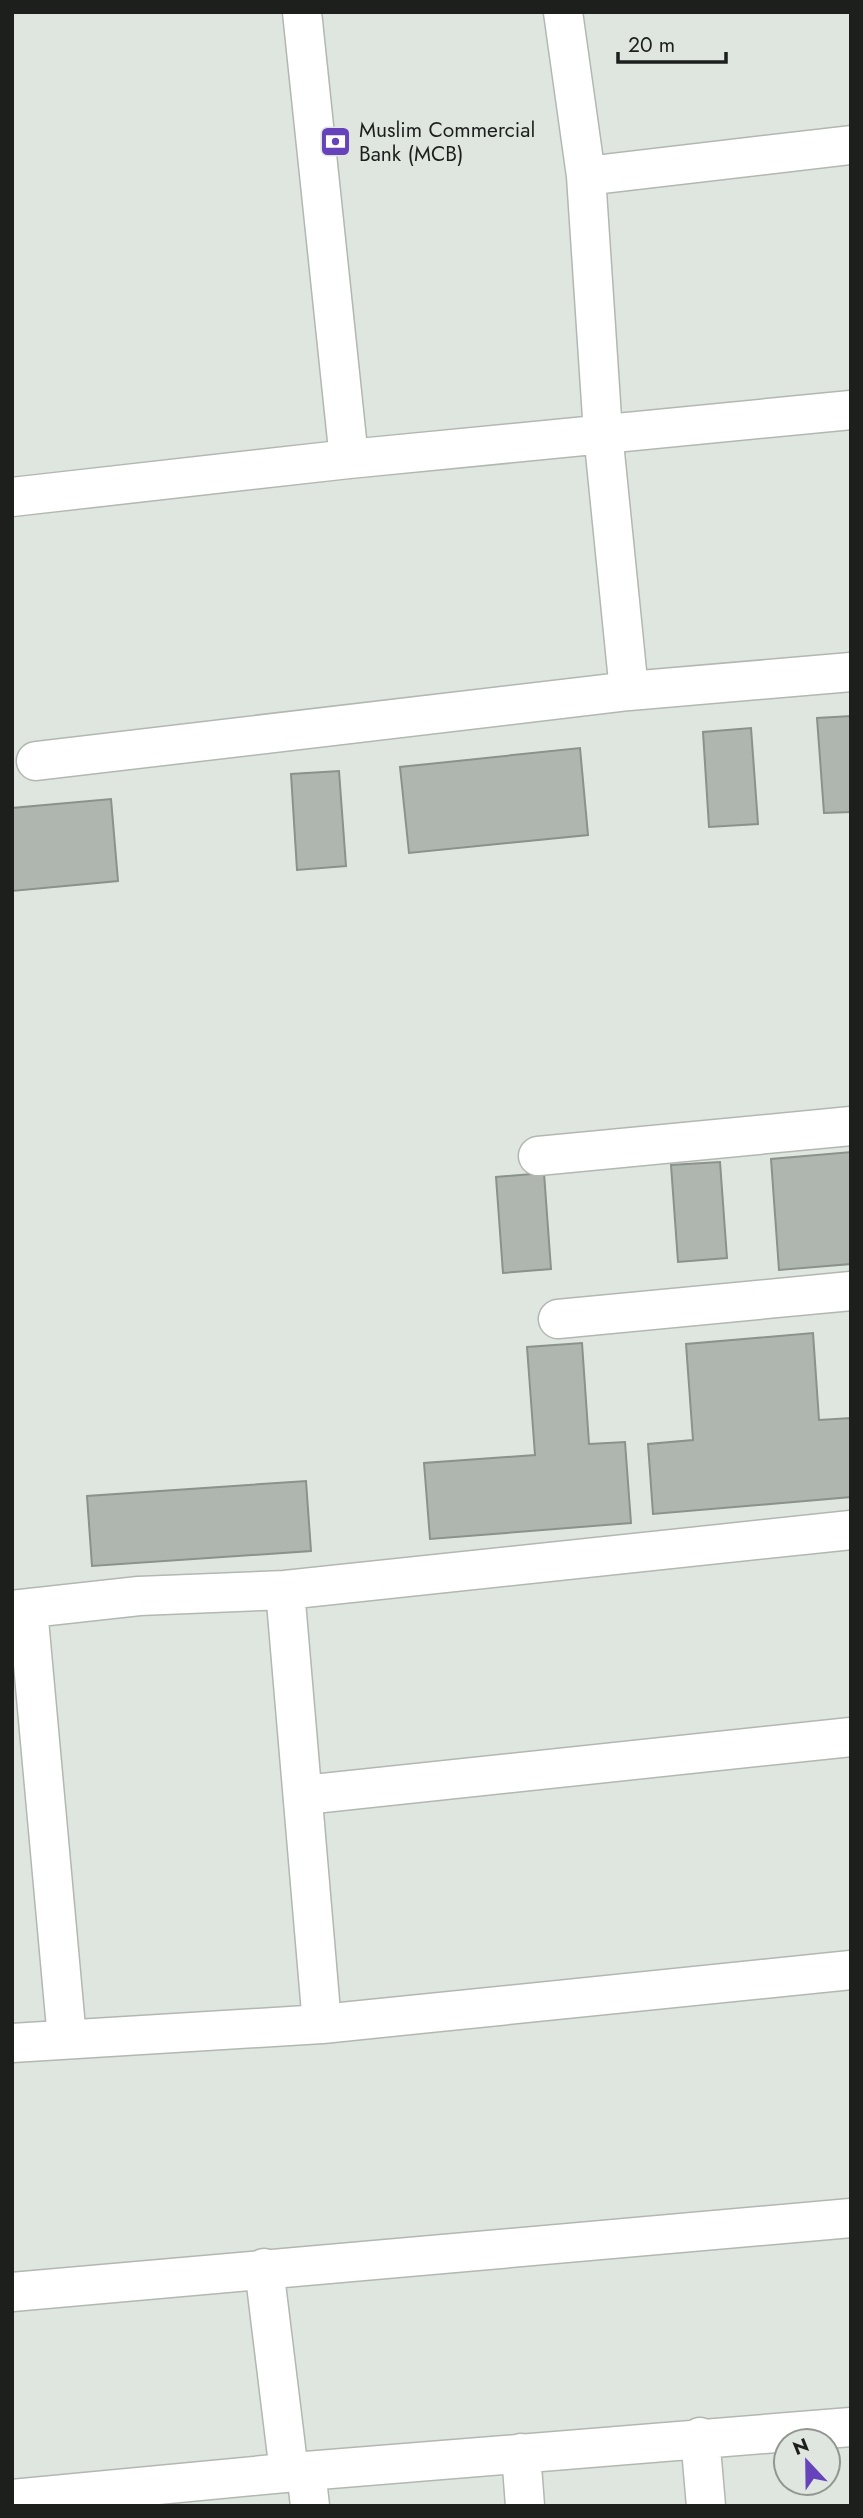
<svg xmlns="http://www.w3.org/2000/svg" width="863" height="2518" font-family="Jost,sans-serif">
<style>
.building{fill:#afb6af;stroke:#8b918b;stroke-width:2}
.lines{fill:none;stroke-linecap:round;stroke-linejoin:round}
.street-casing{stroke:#b1b8b1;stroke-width:41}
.street{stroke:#fff;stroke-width:38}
.labels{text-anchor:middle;stroke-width:5;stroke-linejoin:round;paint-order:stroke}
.poi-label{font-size:21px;fill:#1c1f1c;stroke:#dfe6df;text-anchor:start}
</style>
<rect width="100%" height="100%" fill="#dfe6df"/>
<path class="building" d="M851 716V812L824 813 817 718Z
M751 728 758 824 709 827 703 732Z
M580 748 588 835 409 853 400 767Z
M339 771 346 866 297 870 291 774Z
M111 799 118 881 12 891V808Z
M851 1152V1264L779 1270 771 1159Z
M720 1162 727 1258 678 1262 671 1165Z
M544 1173 551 1269 503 1273 496 1177Z
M813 1333 819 1420 851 1418V1497L653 1514 648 1444 693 1440 686 1344Z
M582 1343 589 1444 625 1442 631 1523 430 1539 424 1463 535 1455 527 1347Z
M306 1481 311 1551 92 1566 87 1496Z"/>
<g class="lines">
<defs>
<path id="street" d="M302 12 349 459
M563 12 586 176 603 433 629 691
M586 176 851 145
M12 497 349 459 851 410
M36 761 629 691 851 672
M538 1156 851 1126
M558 1319 851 1291
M285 1590 322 2024
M28 1609 67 2039
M12 1610 139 1596 285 1590 851 1530
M304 1795 851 1737
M12 2043 322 2024 851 1970
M264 2268 289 2472
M12 2292 851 2218
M700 2437 706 2506
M521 2453 525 2506
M306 2471 310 2506
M12 2499 306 2471 851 2427"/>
</defs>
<use href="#street" class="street-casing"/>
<use href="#street" class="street"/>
</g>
<defs>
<symbol id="bank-square" viewBox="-11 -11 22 22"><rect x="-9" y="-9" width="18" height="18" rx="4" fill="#6743bb" stroke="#dfe6df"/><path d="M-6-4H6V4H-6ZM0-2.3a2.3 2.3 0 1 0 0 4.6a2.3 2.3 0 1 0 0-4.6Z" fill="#fff"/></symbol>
</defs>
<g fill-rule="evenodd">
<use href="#bank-square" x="318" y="124" width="35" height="35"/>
</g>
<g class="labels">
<g class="poi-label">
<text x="359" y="137">Muslim Commercial<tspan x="359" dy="24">Bank (MCB)</tspan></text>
</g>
</g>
<rect width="863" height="2518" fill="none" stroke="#1c1f1c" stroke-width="28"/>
<g transform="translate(807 2462) rotate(338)"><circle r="33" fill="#dfe6df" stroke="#919691" stroke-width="2"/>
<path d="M0-5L12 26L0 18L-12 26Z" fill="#6743bb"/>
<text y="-10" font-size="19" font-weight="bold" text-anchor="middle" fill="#1c1f1c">N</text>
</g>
<path d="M618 52v10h108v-10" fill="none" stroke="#1c1f1c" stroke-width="3.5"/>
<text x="628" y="52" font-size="21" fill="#1c1f1c" stroke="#dfe6df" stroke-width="5" paint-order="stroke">20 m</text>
</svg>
